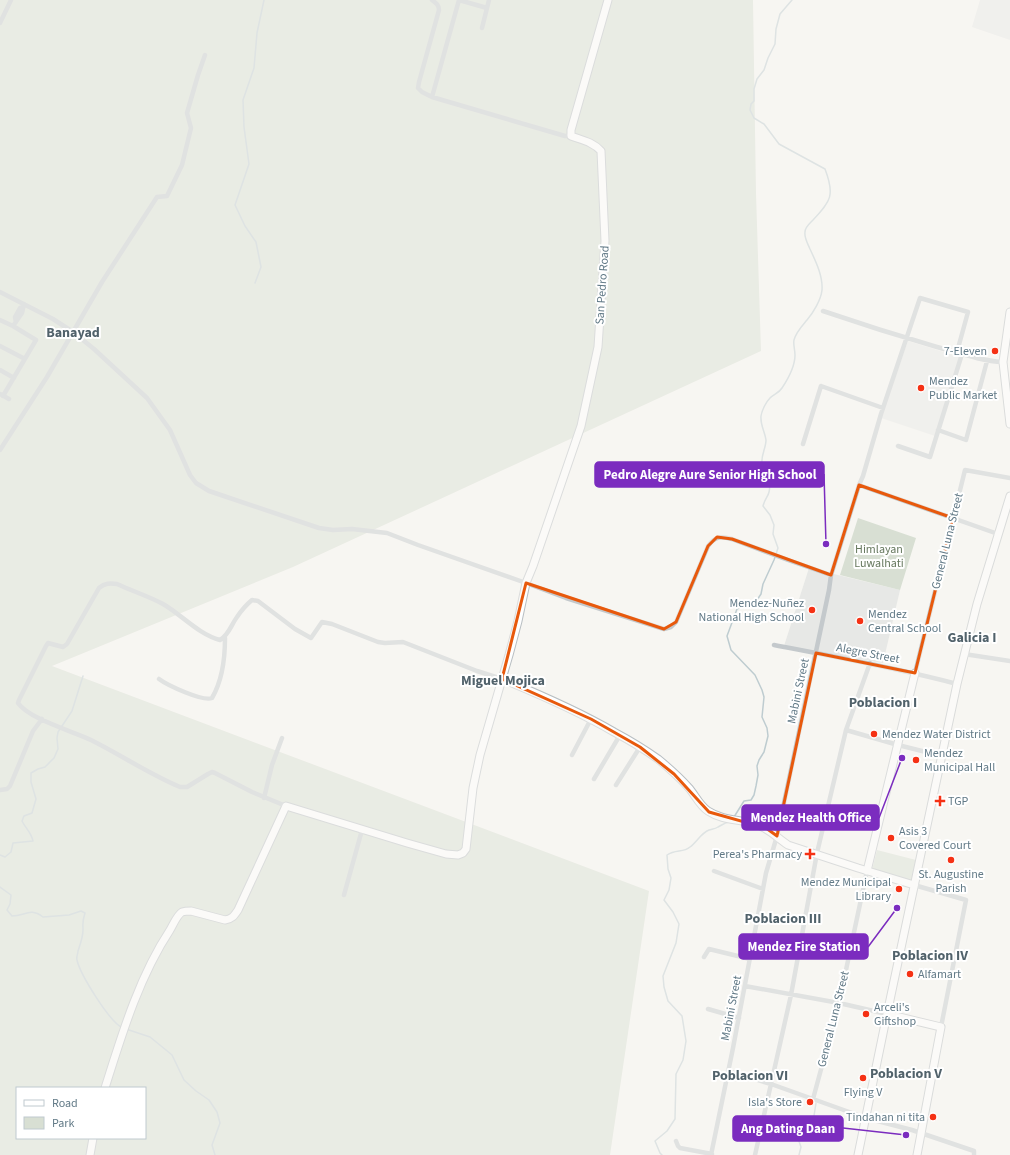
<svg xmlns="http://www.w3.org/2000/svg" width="1010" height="1155" font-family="'Source Sans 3',sans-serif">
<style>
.built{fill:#e7e8e6}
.green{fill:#d8dfd3;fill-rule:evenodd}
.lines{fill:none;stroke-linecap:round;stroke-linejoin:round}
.stream{stroke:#beccd0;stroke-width:1.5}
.secondary-casing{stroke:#b8bec2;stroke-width:9}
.primary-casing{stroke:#b6bcbf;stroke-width:9}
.street{stroke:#c4c9cc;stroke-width:4.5}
.secondary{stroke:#fff;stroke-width:7}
.primary{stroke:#fff;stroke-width:7}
.marked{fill:none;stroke:#e8590c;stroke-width:3;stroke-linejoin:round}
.poi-dot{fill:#f53114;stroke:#fff;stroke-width:1.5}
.labels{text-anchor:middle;stroke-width:4;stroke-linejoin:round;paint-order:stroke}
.street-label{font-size:12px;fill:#627a87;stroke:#fff}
.poi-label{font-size:12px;fill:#627a87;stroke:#fff;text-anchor:start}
.park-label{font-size:12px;fill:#66785e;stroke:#fff}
.quarter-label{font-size:14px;font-weight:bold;fill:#51626b;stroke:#fff}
.leader{fill:none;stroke:#7b2cbf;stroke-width:1.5}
.callout-dot{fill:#7b2cbf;stroke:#fff;stroke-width:1.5}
.callout{fill:#7b2cbf;stroke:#7b2cbf;stroke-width:1.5}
.callout-label{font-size:13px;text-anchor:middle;font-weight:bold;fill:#fff}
</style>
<rect width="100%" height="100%" fill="#f7f6f2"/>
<path class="built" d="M980 0H1010V40L972 27Z
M908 341 960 357 935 436 881 418Z
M809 568 900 590 883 663 784 646Z"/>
<path class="green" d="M0 0H753L756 193 761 351 293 567 52 666 649 891 610 1155H0ZM17 1088H145V1138H17Z
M858 518 916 538 900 590 840 575Z
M877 850 916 860 911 880 872 870Z"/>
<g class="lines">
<path class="stream" d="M255 283 261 267 256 242 245 226 235 205 249 164 244 127 243 100 254 68 257 33 264 0
M734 817 744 801 751 800 754 795 756 786 758 775 757 766 759 760 764 752 768 736 767 728 762 717 764 697 762 690 755 675 731 650 727 636 737 609 757 600 761 594 763 584 774 560 778 548 773 534 774 525 770 515 763 506C765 498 768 497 769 492 772 481 763 473 762 463 761 455 766 448 766 440 765 432 760 425 761 416 762 410 766 402 770 398 774 394 779 393 782 388 788 379 795 367 795 355 795 350 793 344 794 340 796 332 802 326 807 320 813 313 821 300 822 290 823 276 816 262 810 249 808 244 804 238 805 232 805 227 809 224 813 220 831 201 835 195 825 169L779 144 764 124 754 118 750 110 751 104 754 101V89L757 79 764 70 768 58 775 44 776 29 780 14 792 0
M0 855 5 857 11 852 13 843 33 841C31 832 26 829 22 821L24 816 32 813 36 799 31 782V773L38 769 45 767 54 758 58 749 57 738 58 732 72 711 83 676
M0 887 11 895 10 904 7 910 12 916C25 916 30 907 43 917L69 915 81 911 85 913C82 922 83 922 83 930 83 937 80 945 78 951 78 954 76 957 77 960 80 974 110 1023 123 1028
M126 1029 150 1037 166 1050 172 1055 184 1080 196 1091 209 1100 217 1112 220 1123 212 1145 215 1155
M662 1155 660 1153 655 1141 667 1131 675 1119 676 1074 683 1060 686 1041 682 1016 668 1001 664 987 663 976 676 943 679 924 673 912 664 900 669 890 671 878 668 869 667 855C676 849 683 853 690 847 697 842 701 833 709 830 712 829 715 829 718 827 722 825 724 823 729 822
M799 1155 801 1147 796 1133 811 1135 816 1103"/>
<defs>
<path id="secondary" d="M502 679C541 695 578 711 614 732 629 740 644 749 658 759 669 768 680 778 689 788 695 795 700 806 708 811 723 821 742 819 758 825 771 830 777 838 788 845L858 868 914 885
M867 871 915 673
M105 1088C122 1034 139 977 170 930 173 925 177 915 182 912 185 911 188 911 191 911L225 920C232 919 234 916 238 910L286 806 407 843 446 854 458 855 463 853 466 849 473 788 480 755 509 655 518 621 526 583 533 566 581 426 598 347 605 241 601 151C593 142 582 140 571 136V130L608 0
M90 1155 93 1138"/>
<path id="primary" d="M1010 312 1003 362 1010 424
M887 1014 941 1027 917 1155
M858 1155 887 1014 957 684 977 604 1010 496"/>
</defs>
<use href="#secondary" class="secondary-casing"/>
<use href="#primary" class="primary-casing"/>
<path class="street" d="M432 0C436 3 439 5 439 10L419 82 418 88 422 92 432 97 565 136H571
M459 0 487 8
M0 23 11 0
M482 28 489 0
M432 97 459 0
M0 292 53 319 73 332 94 349 147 398 170 430 190 475 196 483 209 491 319 528 333 530 352 529 387 533 418 545 526 583 566 598 664 629 671 627 676 622 708 546C715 536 721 536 732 539L788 560 831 575
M823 311C861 324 899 336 937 347 959 353 981 361 1003 362
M0 320 13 326 36 340 3 396
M16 322 15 317 20 308 23 306
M13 326 22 313 24 304
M0 346 25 359
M957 352 968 312 920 298 881 414 863 476 859 485 998 534
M0 370 14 378
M0 394 9 399
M938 430 966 440 987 361
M803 444 821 386 883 408
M898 446 930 457 962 354
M0 450 47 377 102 282 157 197 167 196 182 165 191 128 187 113 198 75 205 55
M774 645C836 657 897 668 957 684
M964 654 1010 661
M915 673 965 470 1010 478
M159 679C167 685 203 702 212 698 222 681 225 658 225 638
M846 730 898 745 942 756
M572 755 591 719
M594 779 620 735
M616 785 640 747
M0 790 7 789 10 786 33 731 42 719
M264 798 272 765 282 738
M286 806 252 792 215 773 212 772 208 774 187 787H180C149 774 121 755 91 740 72 731 29 719 18 703L19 700 46 646 48 643 63 647 67 644 99 588C105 583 110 583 117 584 132 591 148 596 163 604 182 615 198 634 220 640 229 635 231 625 237 617 241 611 246 605 252 600L258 601 295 629 311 638 322 622 332 624 378 642 385 643 403 642 477 671 502 679
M714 871 763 889
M914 885 966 900 941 1027
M344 895 362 830
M704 957 709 949 750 959
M745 986 839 1003 887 1014
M708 1009 739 1018
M728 1071 771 1084 866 1118 912 1130 974 1151V1155
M813 1099 839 1003 867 871
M676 1141 678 1146 680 1148 712 1154
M711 1155 733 1048 766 873 777 836 829 590 831 575 859 485
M755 1155 791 995 817 853 846 730 870 663"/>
<use href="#secondary" class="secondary"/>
<use href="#primary" class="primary"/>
</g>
<path d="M0 0H1010V1155H0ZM859 485 953 518 915 673 816 653 777 836 766 828 709 812 674 774 640 747 591 719 502 679 526 583 664 629 676 622 708 546 717 537 732 539 831 575Z" fill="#f7f6f2" fill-opacity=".55" fill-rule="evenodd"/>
<path class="marked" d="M859 485 953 518 915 673 816 653 777 836 766 828 709 812 674 774 640 747 591 719 502 679 526 583 664 629 676 622 708 546 717 537 732 539 831 575Z"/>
<g class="poi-dot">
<circle cx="995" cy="351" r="4"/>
<circle cx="921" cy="388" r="4"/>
<circle cx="812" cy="610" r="4"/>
<circle cx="860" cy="621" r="4"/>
<circle cx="874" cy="734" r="4"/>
<circle cx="916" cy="760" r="4"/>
<path d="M938 795h4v4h4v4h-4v4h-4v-4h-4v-4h4z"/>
<circle cx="891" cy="838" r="4"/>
<path d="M808 848h4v4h4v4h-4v4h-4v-4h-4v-4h4z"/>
<circle cx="951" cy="860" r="4"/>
<circle cx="899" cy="889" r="4"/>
<circle cx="910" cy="974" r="4"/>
<circle cx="866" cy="1014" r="4"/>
<circle cx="863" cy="1078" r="4"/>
<circle cx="810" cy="1102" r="4"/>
<circle cx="933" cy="1117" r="4"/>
</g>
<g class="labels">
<g class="street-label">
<text transform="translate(602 285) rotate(-86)" y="4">San Pedro Road</text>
<text transform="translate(947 541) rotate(-76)" y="4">General Luna Street</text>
<text transform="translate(868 653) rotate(11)" y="4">Alegre Street</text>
<text transform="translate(798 691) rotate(-78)" y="4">Mabini Street</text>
<text transform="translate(731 1008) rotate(-79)" y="4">Mabini Street</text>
<text transform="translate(833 1019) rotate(-76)" y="4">General Luna Street</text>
</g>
<g class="poi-label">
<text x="987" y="355" text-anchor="end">7-Eleven</text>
<text x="929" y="385">Mendez<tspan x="929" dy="14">Public Market</tspan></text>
<text x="804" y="607" text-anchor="end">Mendez-Nuñez<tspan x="804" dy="14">National High School</tspan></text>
<text x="868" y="618">Mendez<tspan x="868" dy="14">Central School</tspan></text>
<text x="882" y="738">Mendez Water District</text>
<text x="924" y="757">Mendez<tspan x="924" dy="14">Municipal Hall</tspan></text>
<text x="948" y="805">TGP</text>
<text x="899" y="835">Asis 3<tspan x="899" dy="14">Covered Court</tspan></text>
<text x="802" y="858" text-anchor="end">Perea's Pharmacy</text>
<text x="951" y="878" text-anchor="middle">St. Augustine<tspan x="951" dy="14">Parish</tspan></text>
<text x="891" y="886" text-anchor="end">Mendez Municipal<tspan x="891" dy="14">Library</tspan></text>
<text x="918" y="978">Alfamart</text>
<text x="874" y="1011">Arceli's<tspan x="874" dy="14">Giftshop</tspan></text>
<text x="863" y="1096" text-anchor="middle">Flying V</text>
<text x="802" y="1106" text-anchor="end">Isla's Store</text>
<text x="925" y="1121" text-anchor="end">Tindahan ni tita</text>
</g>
<g class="park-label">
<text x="879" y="553">Himlayan<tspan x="879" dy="14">Luwalhati</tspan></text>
</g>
<g class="quarter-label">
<text x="73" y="337">Banayad</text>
<text x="972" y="642">Galicia I</text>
<text x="503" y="685">Miguel Mojica</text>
<text x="883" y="707">Poblacion I</text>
<text x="783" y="923">Poblacion III</text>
<text x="930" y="960">Poblacion IV</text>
<text x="906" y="1078">Poblacion V</text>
<text x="750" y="1080">Poblacion VI</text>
</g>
</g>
<path class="leader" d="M826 544L824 474M902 758L879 818M897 908L868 947M906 1135L843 1128"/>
<g class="callout-dot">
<circle cx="826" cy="544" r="4"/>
<circle cx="902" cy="758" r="4"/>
<circle cx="897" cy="908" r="4"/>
<circle cx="906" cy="1135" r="4"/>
</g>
<g class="callout">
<rect x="595" y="462" width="229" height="25" rx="4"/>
<rect x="742" y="805" width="137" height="25" rx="4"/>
<rect x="739" y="934" width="129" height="25" rx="4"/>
<rect x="733" y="1116" width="110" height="25" rx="4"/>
</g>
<g class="callout-label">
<text x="710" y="479">Pedro Alegre Aure Senior High School</text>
<text x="811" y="822">Mendez Health Office</text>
<text x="804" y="951">Mendez Fire Station</text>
<text x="788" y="1133">Ang Dating Daan</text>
</g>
<rect x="16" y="1087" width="130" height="52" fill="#ffffff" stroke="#c0cacf"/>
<rect x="24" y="1100" width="20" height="6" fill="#ffffff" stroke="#c0cacf"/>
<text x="52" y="1107" font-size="12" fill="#627a87">Road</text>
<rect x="24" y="1117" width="20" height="12" fill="#d8dfd3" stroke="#c0cacf"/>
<text x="52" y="1127" font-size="12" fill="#627a87">Park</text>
</svg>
